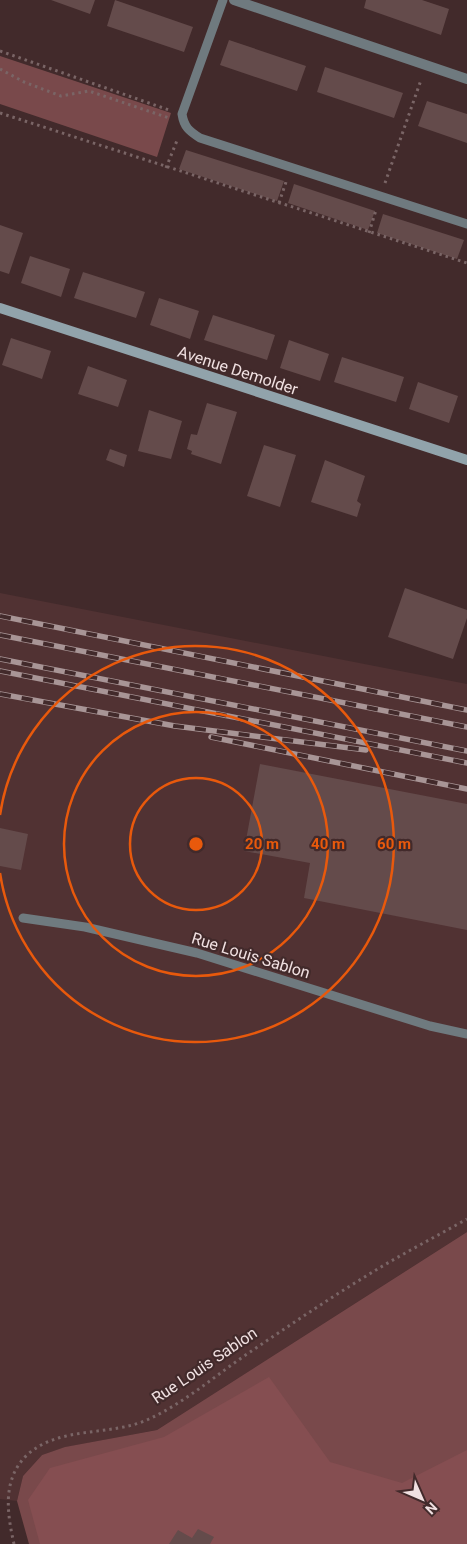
<svg xmlns="http://www.w3.org/2000/svg" width="467" height="1544" font-family="Roboto,sans-serif">
<style>
.built{fill:#513233}
.green{fill:#79494b}
.forest{fill:#854e51}
.building{fill:#644b4b}
.lines{fill:none;stroke-linecap:round;stroke-linejoin:round}
.path{stroke:#7a6566;stroke-width:3;stroke-dasharray:2.5 4;stroke-linecap:butt}
.lane{stroke:#6f7a7f;stroke-width:9}
.street{stroke:#6f7a7f;stroke-width:10}
.secondary{stroke:#91a3ab;stroke-width:10}
.rail-casing{stroke:#a89596;stroke-width:5.5}
.rail{stroke:#422a2b;stroke-width:4;stroke-dasharray:11;stroke-linecap:butt}
.ring{fill:none;stroke:#e8590c;stroke-width:2.5}
.labels{text-anchor:middle;stroke-width:4.5;stroke-linejoin:round;paint-order:stroke}
.street-label{font-size:16px;fill:#f0e0e1;stroke:#422a2b}
.centre{fill:#e8590c;stroke:#422a2b;stroke-width:2.5}
.ring-label{font-size:15px;text-anchor:middle;font-weight:bold;fill:#e8590c;stroke:#422a2b;stroke-width:4.5;stroke-linejoin:round;paint-order:stroke}
</style>
<rect width="100%" height="100%" fill="#422a2b"/>
<path class="built" d="M0 593 467 684V1232L157 1430 66 1447 42 1455 23 1476 17 1501 0 1499Z"/>
<path class="green" d="M0 56 171 113 157 157 0 104Z
M467 1232V1544H29L17 1501 23 1476 42 1455 65 1447 157 1430Z"/>
<path class="forest" d="M269 1377 330 1462 402 1483 467 1450V1544H40L28 1500 50 1468 164 1437Z"/>
<path class="building" d="M51 0H95L90 14Z
M115 0 193 27 184 52 107 26Z
M366 0H422L449 9 441 35 364 8Z
M229 40 306 66 297 91 220 65Z
M325 67 403 93 394 118 317 92Z
M427 101 467 114V143L418 126Z
M186 150 284 181 277 201 179 169Z
M294 184 375 211 368 230 288 203Z
M383 214 464 240 457 259 377 233Z
M0 225 23 233 9 274 0 271Z
M30 256 70 269 61 297 21 283Z
M83 272 145 292 136 318 74 298Z
M159 298 199 311 190 339 150 325Z
M213 315 275 335 267 360 204 340Z
M11 338 51 351 42 379 2 365Z
M289 340 329 354 320 381 280 368Z
M342 357 404 377 396 402 334 382Z
M88 366 127 380 118 407 78 394Z
M418 382 458 396 449 423 409 409Z
M207 403 237 412 221 464 191 454 192 451 187 449 191 434 197 435Z
M149 410 182 421 171 459 138 451Z
M264 445 296 455 280 507 247 496Z
M110 449 127 455 124 467 106 460Z
M325 460 365 476 357 501 361 504 357 517 311 502Z
M405 588 467 610V618L453 659 388 637Z
M260 764 467 804V930L304 898 310 863 244 851Z
M0 828 28 834 21 870 0 866Z
M198 1529 214 1537 210 1544H169L178 1530 192 1538Z"/>
<g class="lines">
<path class="path" d="M0 51 169 110
M0 69 24 82 61 96 89 91 169 118
M0 113 467 263
M166 168 178 138
M385 183 421 80
M279 203 286 182
M369 233 376 210
M14 1544C7 1513 2 1479 27 1455 60 1425 111 1437 149 1419 186 1402 217 1374 250 1352 290 1325 330 1298 371 1273 402 1254 435 1237 467 1219"/>
<path class="lane" d="M223 0 182 114C184 127 189 131 200 138L467 224
M23 918 85 927 197 953 430 1026 467 1034"/>
<path class="street" d="M234 0 467 79"/>
<path class="secondary" d="M0 308 467 460"/>
<defs>
<path id="rail" d="M0 616 467 710
M0 635 467 727
M0 659 467 751
M0 671 467 763
M0 694 175 726 366 750
M211 737 467 789"/>
</defs>
<use href="#rail" class="rail-casing"/>
<use href="#rail" class="rail"/>
</g>
<g class="ring">
<circle cx="196" cy="844" r="66"/>
<circle cx="196" cy="844" r="132"/>
<path d="M0 815A198 198 0 1 1 0 873"/>
</g>
<g class="labels">
<g class="street-label">
<text transform="translate(238 370) rotate(18)" y="6">Avenue Demolder</text>
<text transform="translate(251 955) rotate(17)" y="6">Rue Louis Sablon</text>
<text transform="translate(204 1365) rotate(-34)" y="6">Rue Louis Sablon</text>
</g>
</g>
<circle cx="196" cy="844" r="8" class="centre"/>
<g class="ring-label">
<text x="262" y="849">20 m</text>
<text x="328" y="849">40 m</text>
<text x="394" y="849">60 m</text>
</g>
<g transform="translate(422 1499) rotate(135)" stroke="#422a2b" stroke-width="4" paint-order="stroke">
<path d="M0-4L9 19L0 12L-9 19Z" fill="#f0e0e1"/>
<text y="-8" font-size="14" font-weight="bold" text-anchor="middle" fill="#f0e0e1">N</text>
</g>
</svg>
